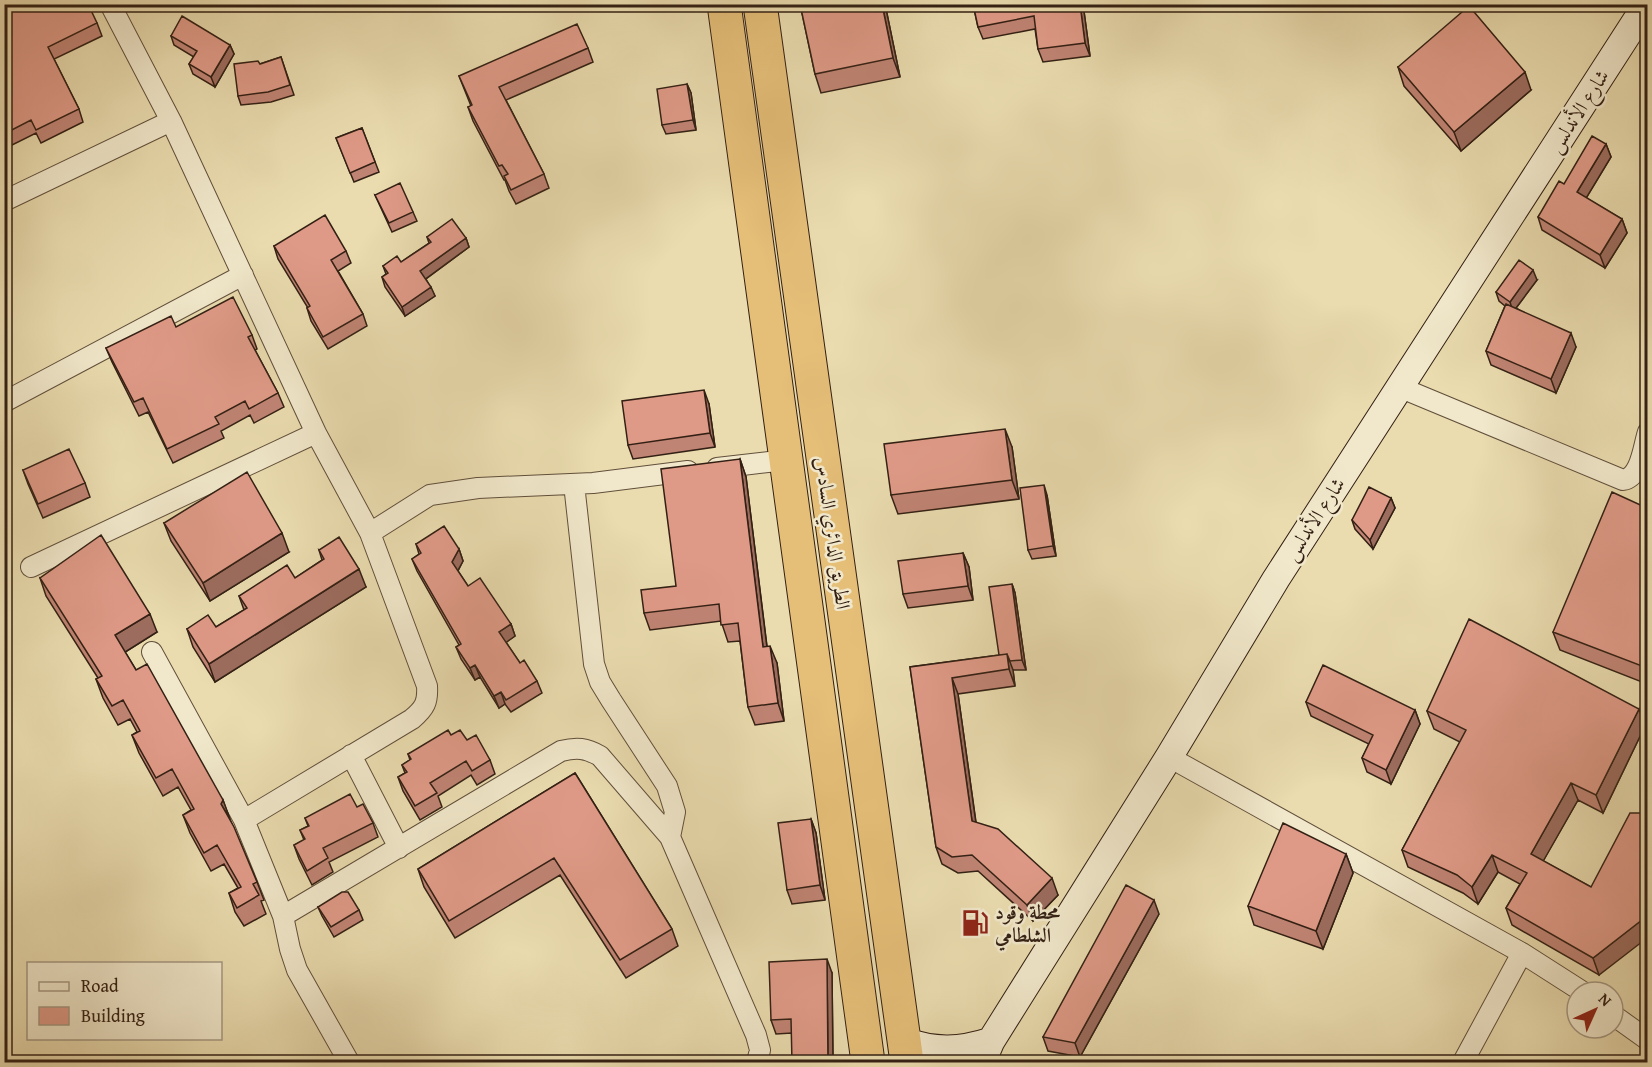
<svg xmlns="http://www.w3.org/2000/svg" width="1652" height="1067" font-family="'Gentium Book Plus',Amiri,serif">
<style>
.lines{fill:none;stroke-linecap:round;stroke-linejoin:round}
.minor-casing{stroke:#614f3b;stroke-width:22}
.secondary-casing{stroke:#332014;stroke-width:29}
.trunk-casing{stroke:#332014;stroke-width:35}
.minor{stroke:#f1e8cb;stroke-width:20}
.secondary{stroke:#f1e8cb;stroke-width:27}
.trunk{stroke:#e5be78;stroke-width:33}
.wall{fill:#c08474;stroke:#332014;stroke-width:1.5}
.shaded-wall{fill:#9c6c5e;stroke:#332014;stroke-width:1.5}
.building{fill:#df9a87;stroke:#332014;stroke-width:1.5}
.labels{text-anchor:middle;stroke-width:5;stroke-linejoin:round;paint-order:stroke}
.street-label{font-size:20px;fill:#332014;stroke:#f1e8cb}
.poi-label{font-size:20px;font-weight:bold;fill:#332014;stroke:#f1e8cb;text-anchor:start}
</style>
<rect width="100%" height="100%" fill="#eadcaf"/>
<filter id="stains"><feTurbulence type="fractalNoise" baseFrequency=".00333" numOctaves="4"/><feColorMatrix values="0 0 0 0 .2 0 0 0 0 .09 0 0 0 0 .02 0 0 0 .5 -.17"/></filter>
<radialGradient id="worn" r=".72"><stop offset=".6" stop-color="#630" stop-opacity="0"/><stop offset="1" stop-color="#630" stop-opacity=".3"/></radialGradient>
<g class="lines">
<defs>
<path id="minor" d="M110 4 171 121 316 433 370 533 427 686C428 702 425 708 412 719L244 820
M4 201 171 121
M1399 387 1623 480C1641 477 1643 447 1648 432
M4 402 243 275
M717 468 786 460
M574 484 594 664 600 682 611 700 667 786 675 812 670 837
M370 533 430 495 478 488 593 483 688 471
M31 567 316 433
M152 652 244 820 283 916 290 949 297 970 349 1062
M351 755 399 848
M1169 757 1522 953 1583 992
M283 916 561 751C577 747 586 748 600 756L670 837 756 1035 760 1050 757 1062
M1613 1015 1648 1040
M1463 1062 1522 953"/>
<path id="secondary" d="M904 1041C935 1052 960 1051 991 1041
M982 1062 991 1041 1169 757 1276 579 1647 4"/>
<path id="trunk" d="M724 4 868 1062
M760 4 907 1062"/>
</defs>
<use href="#minor" class="minor-casing"/>
<use href="#secondary" class="secondary-casing"/>
<use href="#trunk" class="trunk-casing"/>
<use href="#minor" class="minor"/>
<use href="#secondary" class="secondary"/>
<use href="#trunk" class="trunk"/>
</g>
<path class="wall" d="M4 4 97 23 102 36 54 59 79 109 83 122 41 143 36 133 4 149Z
M800 4H885L900 77 821 93 815 74Z
M973 4H1083L1090 56 1043 62 1038 49 1035 29 983 39 978 27Z
M171 36 230 45 234 54 215 87 193 74 189 64 194 57 174 45Z
M588 48 593 62 506 100 544 174 549 188 516 204 509 191 505 180H504L473 121 468 107 471 106 459 76Z
M281 57 294 95 271 102 241 105 238 96 260 64Z
M1398 67 1531 90 1461 151 1404 86Z
M687 84 691 93 696 130 666 134 662 125Z
M362 128 379 172 354 182 336 138Z
M1606 144 1611 157 1586 198 1622 219 1627 233 1605 268 1542 230 1538 217 1564 184Z
M375 195 413 212 417 221 392 232Z
M427 237 466 238 469 247 426 279 435 296 405 316 385 287 382 277 386 274 383 266 401 262 429 243Z
M274 246 346 251 351 263 338 271 363 314 367 326 328 349 311 321 307 308H308L278 259Z
M1537 280 1516 308 1576 347 1556 393 1491 365 1486 351 1505 306 1499 301 1496 292Z
M176 327 252 335 257 349 255 350 278 393 284 407 254 423 250 415 221 431 224 438 173 463 148 412 139 416 112 362 106 348Z
M709 404 715 447 633 459 628 445Z
M1012 447 1019 499 898 514 891 495Z
M740 459 746 477 767 646 777 663 784 721 755 725 748 707 740 641 728 642 721 621 650 630 644 613 676 586Z
M23 470 85 483 90 497 43 518 28 484Z
M1047 495 1056 556 1032 559 1028 550Z
M1391 498 1395 508 1373 549 1355 529 1352 520Z
M1647 508V684L1560 650 1553 632Z
M164 523 289 552 210 601 171 541Z
M416 544 459 549 463 561 458 571 468 586 511 624 515 636 506 642 520 663 537 681 542 693 511 712 505 704 499 708 480 677 475 680 461 659 456 647 459 645 417 571 412 559 419 554Z
M319 550 366 587 215 682 193 647 187 629 216 627 244 610 239 596 295 578 322 560Z
M963 553 969 567 973 600 908 608 903 594Z
M40 578 157 632 125 652 136 670 223 800 229 817 257 882 264 900 261 901 266 914 244 926 235 912 229 893 238 888 224 864 211 871 190 833 183 815 191 810 178 787 163 796 139 753 132 735 137 732 130 719 118 725 103 698 96 679 98 678 46 596Z
M1012 584 1015 593 1026 670H1013L1015 686 958 694 976 822 1058 895 1033 921 978 871 958 873 942 864 936 847 910 667 999 655Z
M1306 702 1415 710 1420 724 1391 784 1367 772 1362 758 1369 744 1311 716Z
M1639 709 1645 726 1603 813 1578 800 1543 861 1591 887 1599 975 1512 925 1506 908 1520 884 1498 872 1478 904 1463 893 1408 867 1402 850 1460 742 1434 729 1427 711Z
M451 735 467 740 490 760 495 774 477 785 471 775 438 796 442 807 420 820 403 791 398 777 405 773 402 765 410 760 408 754Z
M575 773 672 929 678 946 626 978 560 875 455 938 424 887 418 869Z
M357 807 373 823 378 837 329 862 333 872 312 885 299 859 294 845 304 840 300 830 308 826 305 818Z
M811 819 816 833 825 900 792 904 787 890Z
M1346 854 1353 873 1323 949 1254 925 1248 906Z
M318 907 359 910 363 920 334 937 322 916Z
M1159 914 1080 1057 1048 1051 1043 1037Z
M832 973 833 1062H792V1033L776 1034 771 1020Z"/>
<path class="shaded-wall" d="M882 4H885L900 77 893 58Z
M1080 4H1083L1090 56 1085 43Z
M230 45 234 54 215 87 211 77Z
M1525 72 1531 90 1461 151 1454 132Z
M687 84 691 93 696 130 693 120Z
M1606 144 1611 157 1582 205 1577 192Z
M1622 219 1627 233 1605 268 1600 255Z
M466 238 469 247 424 280 420 271Z
M1533 270 1537 280 1513 312 1510 302Z
M431 287 435 296 405 316 402 307Z
M1571 333 1576 347 1556 393 1551 379Z
M704 390 709 404 715 447 710 433Z
M1005 429 1012 447 1019 499 1012 480Z
M740 459 746 477 769 664 763 647Z
M1044 485 1047 495 1056 556 1053 546Z
M1391 498 1395 508 1373 549 1370 540Z
M282 533 289 552 210 601 203 583Z
M459 549 463 561 456 574 452 562Z
M963 553 969 567 973 600 968 586Z
M359 569 366 587 215 682 209 664Z
M1012 584 1015 593 1026 670 1022 660Z
M150 614 157 632 122 654 115 635Z
M511 624 515 636 504 644 499 632Z
M770 646 777 663 784 721 778 703Z
M1007 654 1013 670 1015 686 1009 669Z
M475 665 480 677 475 680 470 668Z
M952 678 958 694 978 838 972 821Z
M501 692 505 704 499 708 494 696Z
M1639 709 1645 726 1603 813 1596 795Z
M1415 710 1420 724 1391 784 1386 770Z
M1571 783 1578 800 1537 872 1531 854Z
M223 800 230 819 221 804Z
M811 819 816 833 825 900 820 885Z
M1346 854 1353 873 1323 949 1316 931Z
M1492 855 1498 872 1478 904 1472 887Z
M1052 878 1058 895 1033 921 1027 905Z
M1154 900 1159 914 1080 1057 1075 1043Z
M1647 916V938L1599 975 1593 958Z
M827 959 832 973 833 1062H828Z"/>
<path class="building" d="M4 4H88L97 23 48 47 79 109 36 130 31 120 4 134Z
M800 4H882L893 58 815 74Z
M973 4H1080L1085 43 1038 49 1034 16 978 27Z
M1469 6 1525 72 1454 132 1398 67Z
M182 16 230 45 211 77 189 64 197 51 171 36Z
M577 24 588 48 499 87 544 174 511 190 504 176 508 174 502 165 499 166 468 107 472 105 459 76Z
M281 57 290 85 268 92 238 96 234 64 258 61 260 64Z
M687 84 693 120 662 125 657 89Z
M362 128 375 162 350 173 336 138Z
M1592 136 1606 144 1577 192 1622 219 1600 255 1538 217 1559 181 1564 184Z
M400 183 413 212 389 223 375 195Z
M325 215 346 251 331 260 363 314 323 337 307 308 310 306 274 246Z
M452 219 466 238 420 271 431 287 402 307 382 277 388 273 383 266 397 256 401 262 431 242 427 237Z
M1519 260 1533 270 1510 302 1496 292Z
M233 297 252 335 248 337 278 393 249 409 245 401 215 417 219 424 167 449 143 398 134 402 106 348 171 316 176 327Z
M1506 304 1571 333 1551 379 1486 351Z
M704 390 710 433 628 445 622 401Z
M1005 429 1012 480 891 495 884 444Z
M69 449 85 483 38 504 23 470Z
M740 459 763 647 770 646 778 703 748 707 738 623 721 625 719 604 644 613 641 590 676 586 661 469Z
M247 472 282 533 203 583 164 523Z
M1044 485 1053 546 1028 550 1020 488Z
M1369 487 1391 498 1370 540 1352 520Z
M1612 492 1647 508V668L1553 632Z
M444 526 459 549 452 562 468 586 480 578 511 624 499 632 520 663 524 660 537 681 506 700 501 692 494 696 475 665 470 668 456 647 461 644 412 559 421 553 416 544Z
M101 535 150 614 115 635 136 670 147 664 223 800 221 804 234 827 257 882 253 884 259 895 237 908 229 893 241 887 217 845 204 853 183 815 194 809 172 769 156 778 132 735 140 731 123 700 112 706 96 679 102 676 40 578Z
M339 537 359 569 209 664 187 629 208 615 216 627 247 608 239 596 287 565 295 578 324 559 319 550Z
M963 553 968 586 903 594 898 561Z
M1012 584 1022 660 1010 661 1007 654 999 655 989 587Z
M1469 619 1639 709 1596 795 1571 783 1531 854 1591 887 1630 813H1647V916L1593 958 1506 908 1527 873 1492 855 1472 887 1457 875 1402 850 1466 730 1427 711Z
M1007 654 1009 669 952 678 972 821 998 829 1052 878 1027 905 972 855 952 857 936 847 910 667Z
M1323 665 1415 710 1386 770 1362 758 1373 735 1306 702Z
M448 730 451 735 460 730 467 740 476 735 490 760 472 771 466 761 430 783 437 793 415 806 398 777 407 772 402 765 411 759 408 754Z
M575 773 672 929 620 960 554 858 449 921 418 869Z
M350 794 357 807 363 804 373 823 323 848 328 858 307 871 294 845 305 839 300 830 309 826 305 818Z
M811 819 820 885 787 890 778 823Z
M1283 823 1346 854 1316 931 1248 906Z
M1126 885 1154 900 1075 1043 1043 1037Z
M342 892H348L359 910 331 927 318 907Z
M827 959 828 1062H792L791 1019 771 1020 769 962Z"/>
<defs>
<symbol id="fuel-bare" viewBox="-9 -9 18 18"><path d="M-5.5-6h7V0h2V4h1.3V-2.5L3-4.5l.8-.8L6-3V5H2.5V1h-1V6h-7ZM-4.2-4.7v3.2H.2V-4.7Z" fill="#8f2418" stroke="#f1e8cb" stroke-width="2.5" paint-order="stroke"/></symbol>
</defs>
<g fill-rule="evenodd">
<use href="#fuel-bare" x="956" y="904" width="38" height="38"/>
</g>
<g class="labels">
<g class="street-label">
<text transform="translate(1578 111) rotate(-57)" y="7">شارع الأندلس</text>
<text transform="translate(1314 519) rotate(-57)" y="7">شارع الأندلس</text>
<text transform="translate(833 533) rotate(82)" y="7">الطريق الدائري السادس</text>
</g>
<g class="poi-label">
<text x="995" y="919">محطة وقود<tspan x="995" dy="23">الشلطامي</tspan></text>
</g>
</g>
<rect width="1652" height="1067" fill="none" stroke="#eadcaf" stroke-width="24"/>
<rect x="6" y="6" width="1640" height="1055" fill="none" stroke="#332014" stroke-width="3"/>
<rect x="12" y="12" width="1628" height="1043" fill="none" stroke="#332014" stroke-width="1.5"/>
<rect x="27" y="962" width="195" height="78" fill="#f1e8cb" stroke="#a59882" stroke-width="1.5"/>
<rect x="39" y="982" width="30" height="9" fill="#f1e8cb" stroke="#a59882" stroke-width="1.5"/>
<text x="81" y="992" font-size="18" fill="#332014">Road</text>
<rect x="39" y="1007" width="30" height="18" fill="#df9a87" stroke="#a59882" stroke-width="1.5"/>
<text x="81" y="1022" font-size="18" fill="#332014">Building</text>
<g transform="translate(1595 1010) rotate(45)"><circle r="28" fill="#f1e8cb" stroke="#a59882" stroke-width="1.5"/>
<path d="M0-4.5L10 22L0 15L-10 22Z" fill="#8f2418"/>
<text y="-9" font-size="16" font-weight="bold" text-anchor="middle" fill="#332014">N</text>
</g>
<rect width="100%" height="100%" filter="url(#stains)"/>
<rect width="100%" height="100%" fill="url(#worn)"/>
</svg>
